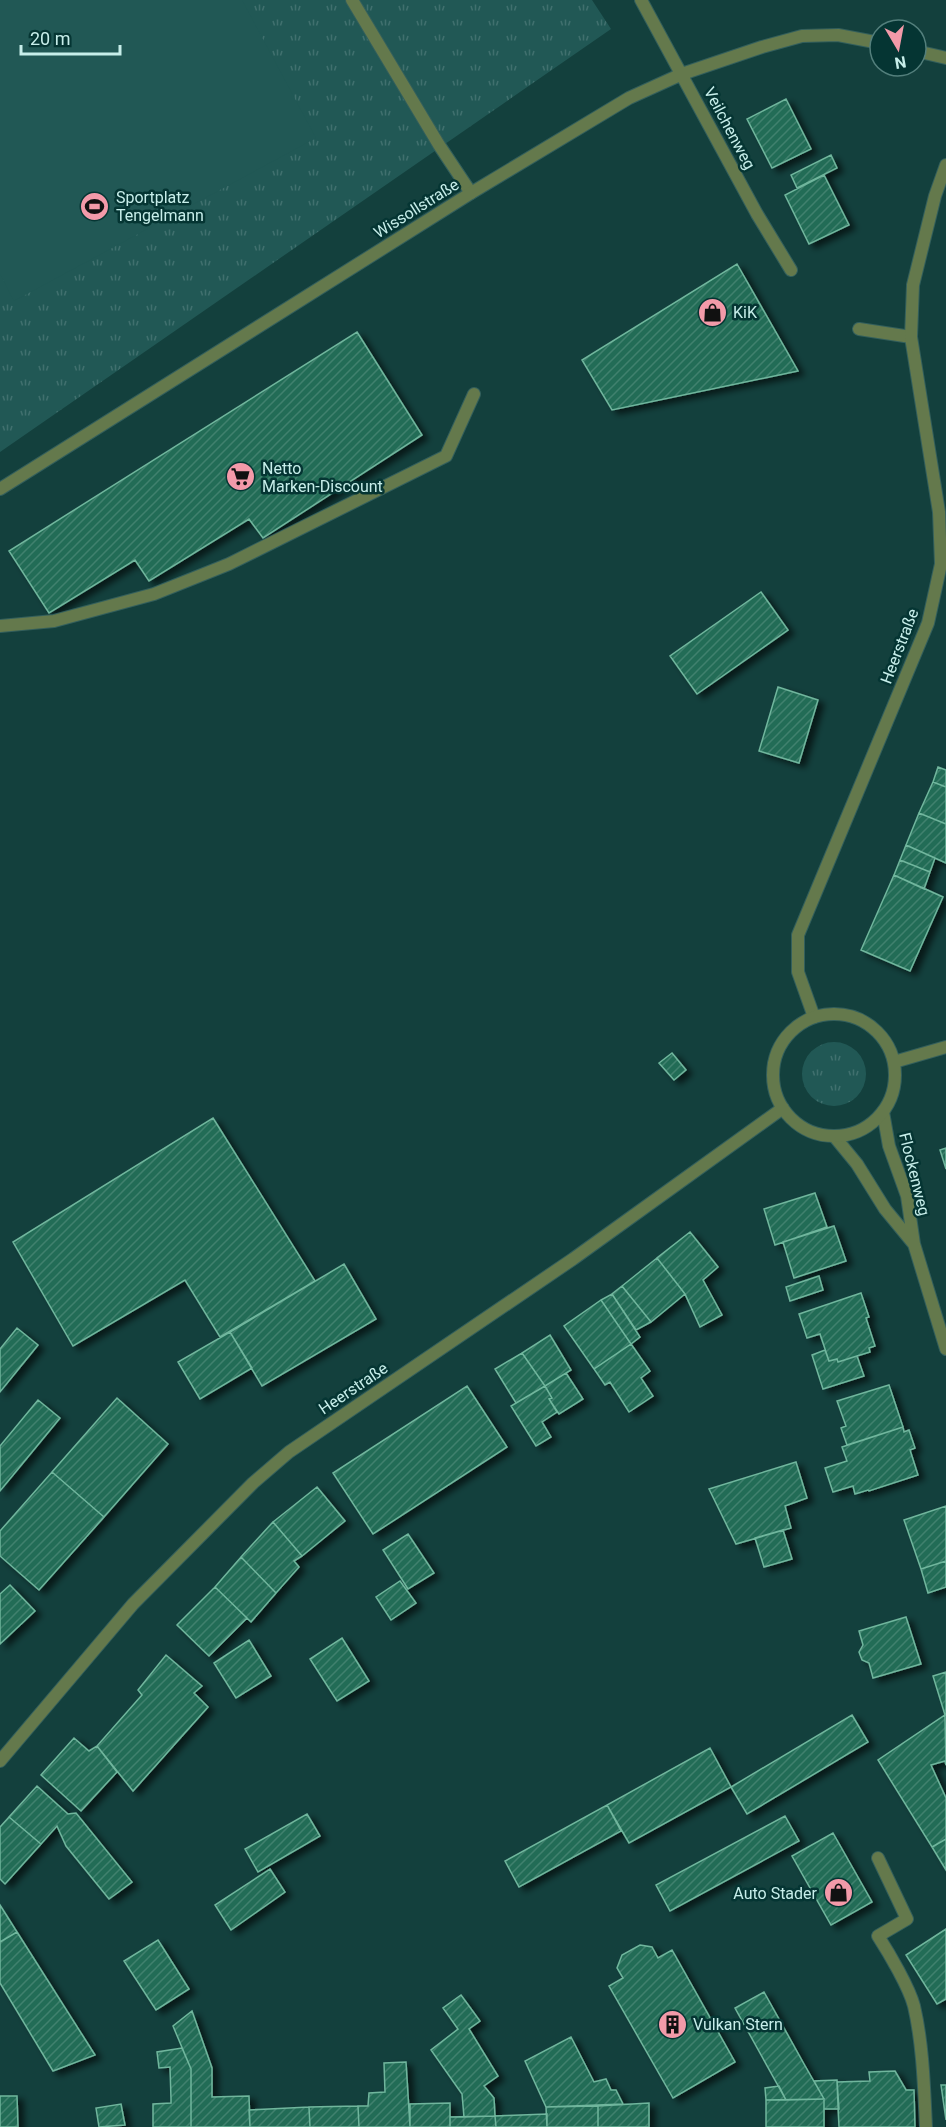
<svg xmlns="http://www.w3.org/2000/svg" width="946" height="2127" font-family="Roboto,sans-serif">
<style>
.grass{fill:url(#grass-tufts)}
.pitch{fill:#215855}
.building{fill:url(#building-hatch);stroke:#70b69d;stroke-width:1.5;filter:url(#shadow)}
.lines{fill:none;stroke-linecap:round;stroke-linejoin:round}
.service-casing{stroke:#335f5c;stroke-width:14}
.minor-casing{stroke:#335f5c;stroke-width:14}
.tertiary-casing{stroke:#335f5c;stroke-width:14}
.service{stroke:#64794c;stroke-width:12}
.minor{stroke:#64794c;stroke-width:12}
.tertiary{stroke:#64794c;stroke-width:12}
.labels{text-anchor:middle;stroke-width:5;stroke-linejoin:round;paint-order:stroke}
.street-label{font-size:16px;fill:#c7eeea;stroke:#053533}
.poi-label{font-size:16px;fill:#c7eeea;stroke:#053533;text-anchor:start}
</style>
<defs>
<pattern id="grass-tufts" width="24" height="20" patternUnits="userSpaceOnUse" patternTransform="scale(1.5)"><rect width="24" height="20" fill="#215855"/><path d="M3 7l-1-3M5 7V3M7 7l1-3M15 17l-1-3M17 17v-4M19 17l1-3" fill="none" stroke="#40706e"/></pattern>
<pattern id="building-hatch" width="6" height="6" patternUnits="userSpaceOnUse" patternTransform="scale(1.5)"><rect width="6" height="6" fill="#226c56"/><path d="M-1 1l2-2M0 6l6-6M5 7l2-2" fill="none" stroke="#41816e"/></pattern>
<filter id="shadow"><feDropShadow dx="6" dy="4" stdDeviation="3" flood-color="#0009"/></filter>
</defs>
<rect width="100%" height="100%" fill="#13403d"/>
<path class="grass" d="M0 0H592L611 29 0 452Z
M802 1074a32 32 0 1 1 64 0a32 32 0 1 1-64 0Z"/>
<path class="pitch" d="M0 0H242L316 138 14 301 0 274Z"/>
<path class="building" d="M786 99 811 149 772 168 747 119Z
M831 155 837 168 797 188 791 175Z
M824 175 849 225 809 244 785 195Z
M737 264 798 371 612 410 582 360Z
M357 332 422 435 263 538 249 519 149 581 135 560 49 613 9 551Z
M761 592 788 630 697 694 670 656Z
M778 687 818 700 799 763 759 751Z
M938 767 946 770V787L933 782Z
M933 782 946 787V824L919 813Z
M919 813 946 824V863L906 845Z
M906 845 935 858 930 872 900 860Z
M900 860 930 872 924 889 894 875Z
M894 875 943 897 910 971 861 950Z
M672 1053 686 1070 674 1080 659 1063Z
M213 1118 315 1281 220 1337 185 1280 73 1346 13 1242Z
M946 1148V1169L940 1150Z
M815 1193 827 1227 775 1245 764 1209Z
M834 1226 846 1261 794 1278 783 1242Z
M690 1232 718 1267 703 1280 722 1315 700 1327 685 1294 657 1258Z
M657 1258 685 1294 651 1322 622 1286Z
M344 1264 376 1319 262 1386 230 1332Z
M819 1276 823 1290 790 1301 786 1287Z
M622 1286 651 1322 636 1330 612 1294Z
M861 1293 869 1317 866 1318 875 1346 869 1348 870 1352 857 1356 838 1362 837 1359 829 1361 820 1334 807 1338 799 1314Z
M612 1294 640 1337 631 1344 601 1300Z
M601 1300 631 1344 594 1369 564 1326Z
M17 1328 38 1345 0 1392V1349Z
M230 1332 252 1368 200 1399 178 1362Z
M550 1335 571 1370 545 1386 522 1353Z
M631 1344 650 1371 641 1378 653 1396 629 1412 610 1382 605 1385 594 1369Z
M825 1350 829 1361 837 1359 838 1362 857 1356 864 1376 823 1389 812 1355Z
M522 1353 545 1386 516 1403 495 1369Z
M566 1373 583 1399 559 1414 549 1399 552 1398 545 1386Z
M889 1385 903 1427 847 1445 841 1428 846 1426 837 1401Z
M467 1386 507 1447 373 1534 333 1473Z
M545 1386 552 1398 549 1399 557 1412 542 1422 551 1437 536 1446 511 1406Z
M117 1398 168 1444 104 1517 52 1472Z
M38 1400 60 1418 0 1491V1446Z
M903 1427 904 1432 909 1430 915 1448 910 1450 918 1475 869 1491 868 1490 855 1494 853 1486 833 1492 825 1468 847 1461 842 1447Z
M796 1462 807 1498 785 1506 791 1528 736 1544 709 1489Z
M52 1472 104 1517 39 1590 0 1556V1531Z
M317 1487 345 1521 302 1556 273 1522Z
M946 1506V1561L921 1569 904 1520Z
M273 1522 302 1556 294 1561 299 1567 276 1593 241 1557Z
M783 1530 792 1559 764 1567 755 1538Z
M408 1534 434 1573 408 1589 383 1550Z
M241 1557 276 1593 251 1622 215 1587Z
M946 1561V1587L928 1593 921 1569Z
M400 1581 416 1603 391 1620 376 1597Z
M10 1585 35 1611 0 1644V1594Z
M215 1587 247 1618 209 1656 177 1625Z
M906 1617 921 1664 873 1678 869 1663 862 1660 859 1652 863 1645 859 1631Z
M342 1638 369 1681 337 1701 310 1659Z
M249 1640 271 1676 236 1698 214 1663Z
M166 1655 202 1686 194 1693 208 1707 133 1791 97 1746 142 1695 138 1690Z
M946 1672V1715H945L933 1676Z
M852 1715 868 1742 747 1814 731 1787Z
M945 1715 946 1765 945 1761 931 1765 946 1798V1839L932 1847 878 1760Z
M74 1738 89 1751 97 1746 117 1772 81 1811 41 1775Z
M710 1748 731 1787 629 1843 607 1805Z
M37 1786 68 1814 76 1813 132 1882 109 1899 66 1846 57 1826 41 1844 9 1817Z
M607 1805 621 1831 519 1887 505 1861Z
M307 1814 320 1836 258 1872 245 1849Z
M785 1816 799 1841 670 1911 656 1885Z
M9 1817 41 1844 5 1884 0 1879V1827Z
M833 1833 872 1902 831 1925 792 1856Z
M946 1839V1870L932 1847Z
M270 1869 285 1892 231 1930 215 1905Z
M0 1905 17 1932 0 1942Z
M946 1929V1999L937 2004 906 1955Z
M17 1932 95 2055 53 2071 0 1983V1942Z
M158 1940 189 1989 156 2010 124 1961Z
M640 1945 652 1947 658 1958 672 1950 735 2062 673 2098 609 1986 623 1978 617 1968 622 1955Z
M764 1992 804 2064 824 2099 786 2100 735 2008Z
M461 1995 480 2021 469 2029 498 2076 484 2086 494 2098 495 2116 464 2117 462 2094 431 2050 458 2029 443 2008Z
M192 2011 212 2068V2097L249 2096 250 2127H191V2069L173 2026Z
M571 2037 594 2082 606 2079 611 2090H616L623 2104 546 2107 525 2061Z
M182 2048 191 2069V2127H153V2104L171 2103V2099L170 2067 159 2068 157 2052Z
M406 2062 410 2127H359L358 2106H368L369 2093 385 2092 384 2063Z
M895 2071 906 2090H914L915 2127H839L837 2082 870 2081 869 2072Z
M837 2080 839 2109H824V2099L814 2081Z
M941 2085H946V2120Z
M779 2086 786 2100H766L765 2088Z
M0 2096H17L18 2127H0Z
M824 2099V2127H766V2100Z
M450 2103V2127H410V2104Z
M649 2103V2127H598V2106Z
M121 2104 125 2125 99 2127 96 2108Z
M358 2106 359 2127H310L309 2107Z
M598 2106V2127H547L546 2107Z
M309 2107 310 2127H250L249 2110Z
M547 2114V2127H496L495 2116Z
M495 2116 496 2127H450V2117Z"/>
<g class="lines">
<defs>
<path id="service" d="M352 0 439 145 471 193
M859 329 911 337
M0 626 54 621 154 594 229 564 446 456 474 394
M878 1858 907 1919 878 1936C889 1953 909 1987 914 2006 923 2045 924 2087 926 2127"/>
<path id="minor" d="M641 0 757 214 791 270
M916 51 946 58
M0 489 471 193 629 98 682 74 762 47 802 36 838 35 880 43
M814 1017 798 972V935L928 623 941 564 939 512 911 337 913 285 935 196 946 165
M883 1112 889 1146 907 1196 914 1244 946 1349
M834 1136 857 1164 885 1209 913 1243"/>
<path id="tertiary" d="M773 1075a61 61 0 1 1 122 0a61 61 0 1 1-122 0Z
M894 1062 946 1047
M0 1761 133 1604 253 1483 289 1452 573 1259 783 1108"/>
</defs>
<use href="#service" class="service-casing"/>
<use href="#minor" class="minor-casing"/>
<use href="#tertiary" class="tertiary-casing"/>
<use href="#service" class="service"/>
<use href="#minor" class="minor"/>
<use href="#tertiary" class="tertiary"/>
</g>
<defs>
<symbol id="stadium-disc" viewBox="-11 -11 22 22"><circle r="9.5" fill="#f39aa9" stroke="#053533"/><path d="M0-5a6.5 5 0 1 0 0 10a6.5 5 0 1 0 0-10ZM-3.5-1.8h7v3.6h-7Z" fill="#111"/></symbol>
<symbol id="shop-disc" viewBox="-11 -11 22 22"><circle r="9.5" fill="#f39aa9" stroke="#053533"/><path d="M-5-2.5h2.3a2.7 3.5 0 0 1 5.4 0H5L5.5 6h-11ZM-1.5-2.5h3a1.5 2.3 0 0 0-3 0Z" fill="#111"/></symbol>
<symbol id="supermarket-disc" viewBox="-11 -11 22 22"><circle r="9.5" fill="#f39aa9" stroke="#053533"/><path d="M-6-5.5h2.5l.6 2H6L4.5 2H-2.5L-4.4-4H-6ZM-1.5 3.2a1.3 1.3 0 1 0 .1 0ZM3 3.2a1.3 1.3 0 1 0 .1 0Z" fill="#111"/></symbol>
<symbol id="building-disc" viewBox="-11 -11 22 22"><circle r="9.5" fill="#f39aa9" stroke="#053533"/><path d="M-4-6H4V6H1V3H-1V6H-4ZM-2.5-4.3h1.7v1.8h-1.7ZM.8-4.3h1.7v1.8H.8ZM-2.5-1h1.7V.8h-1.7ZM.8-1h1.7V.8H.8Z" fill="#111"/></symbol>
</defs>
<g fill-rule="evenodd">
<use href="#stadium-disc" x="78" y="190" width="33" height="33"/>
<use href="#shop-disc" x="696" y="296" width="33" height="33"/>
<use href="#supermarket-disc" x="224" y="460" width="33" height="33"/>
<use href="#shop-disc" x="822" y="1876" width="33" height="33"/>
<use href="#building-disc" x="656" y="2008" width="33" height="33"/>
</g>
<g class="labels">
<g class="street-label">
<text transform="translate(730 128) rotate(62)" y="6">Veilchenweg</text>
<text transform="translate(416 208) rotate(-32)" y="6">Wissollstraße</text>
<text transform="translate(899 646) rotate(-69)" y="6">Heerstraße</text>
<text transform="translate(915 1174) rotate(76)" y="6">Flockenweg</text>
<text transform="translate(353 1388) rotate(-34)" y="6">Heerstraße</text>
</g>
<g class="poi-label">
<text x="116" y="203">Sportplatz<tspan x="116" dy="18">Tengelmann</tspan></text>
<text x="733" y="318">KiK</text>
<text x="262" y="474">Netto<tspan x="262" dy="18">Marken-Discount</tspan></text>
<text x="817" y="1899" text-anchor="end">Auto Stader</text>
<text x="693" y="2030">Vulkan Stern</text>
</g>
</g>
<g transform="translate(898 48) rotate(170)"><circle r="28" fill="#053533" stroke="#537f7c" stroke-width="1.5"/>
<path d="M0-4.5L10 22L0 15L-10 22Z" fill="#f39aa9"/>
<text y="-9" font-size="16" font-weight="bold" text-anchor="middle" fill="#c7eeea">N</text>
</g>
<path d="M21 45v9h99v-9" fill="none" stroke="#c7eeea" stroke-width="3"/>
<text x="30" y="45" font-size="18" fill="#c7eeea" stroke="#053533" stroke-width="4.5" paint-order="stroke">20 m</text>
</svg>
